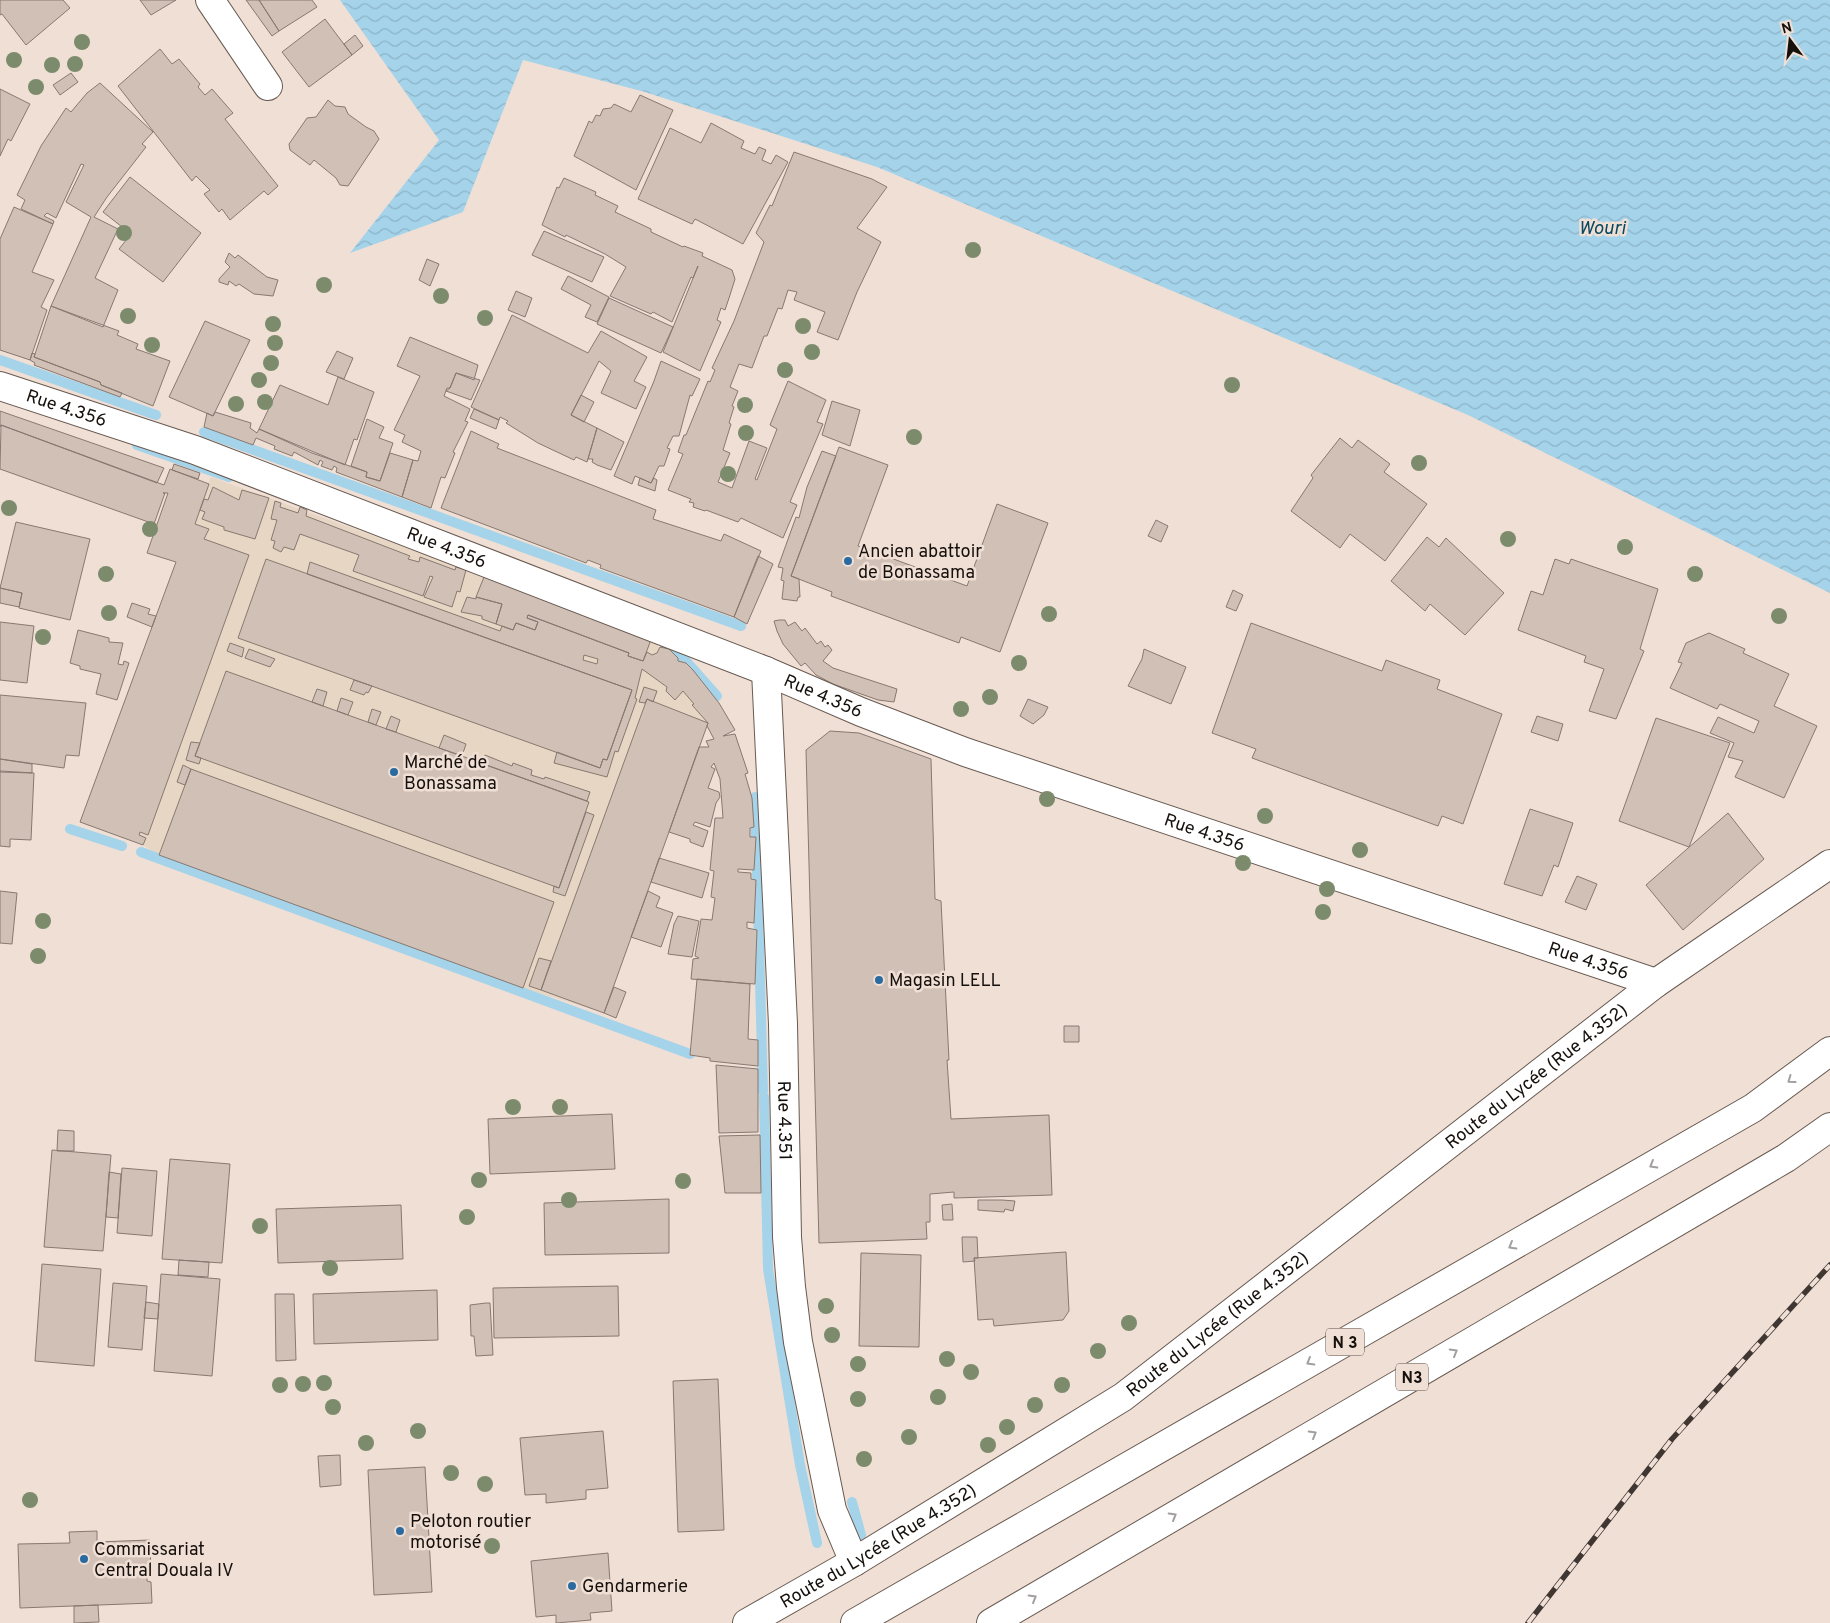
<svg xmlns="http://www.w3.org/2000/svg" width="1830" height="1623" font-family="Overpass,sans-serif">
<style>
.commercial{fill:#e7d6c4}
.water{fill:url(#water-waves)}
.lines{fill:none;stroke-linecap:round;stroke-linejoin:round}
.stream{stroke:#a4d3ea;stroke-width:10}
.building{fill:#d0c0b6;stroke:#887970;fill-rule:evenodd}
.minor-casing{stroke:#685a51;stroke-width:30}
.highway-casing{stroke:#685a51;stroke-width:30}
.minor{stroke:#fff;stroke-width:28}
.highway{stroke:#fff;stroke-width:28}
.rail-casing{stroke:#403733;stroke-width:5.5}
.rail{stroke:#f0dfd5;stroke-width:4;stroke-dasharray:11;stroke-linecap:butt}
.tree{fill:#7c8b6c}
.oneway{stroke:#a29f9e}
.poi-dot{fill:#296ba1;stroke:#f0dfd5;stroke-width:2}
.labels{text-anchor:middle;stroke-width:5;stroke-linejoin:round;paint-order:stroke}
.shield{fill:#f0dfd5;stroke:#574e49;stroke-width:1}
.shield-label{font-size:16px;font-weight:bold;fill:#16100d}
.street-label{font-size:18px;fill:#16100d;stroke:#f0dfd5}
.poi-label{font-size:18px;fill:#16100d;stroke:#f0dfd5;text-anchor:start}
.water-label{font-size:19px;font-style:italic;fill:#084860;stroke:#f0dfd5}
</style>
<defs>
<pattern id="water-waves" width="16" height="10" patternUnits="userSpaceOnUse" patternTransform="scale(1.25)"><rect width="16" height="10" fill="#a4d3ea"/><path d="M0 5q4-4 8 0t8 0" fill="none" stroke="#8cb4c8"/></pattern>
</defs>
<rect width="100%" height="100%" fill="#f0dfd5"/>
<path class="commercial" d="M211 477 652 637 708 723 604 1013 523 988 159 855 143 845 80 822 176 562Z"/>
<path class="water" d="M340 0H1830V593L1468 415 877 167 645 92 523 60 463 212 350 253 439 140Z"/>
<g class="lines">
<path class="stream" d="M0 360 156 415
M204 432 741 626
M137 445 229 477
M663 642 686 661 717 696
M755 797 763 1091
M70 829 122 846
M141 852 690 1054
M764 1097 768 1269 800 1465 817 1543
M852 1502 861 1535"/>
</g>
<path class="building" d="M0 0H63L70 8 26 45 2 14 0 15Z
M140 0H176L151 15Z
M246 0H259L279 31 272 36Z
M259 0H312L317 7 279 31Z
M325 19 352 55 309 87 282 52Z
M355 35 363 46 352 55 344 44Z
M160 49 172 64 179 59 200 84 198 87 205 95 212 89 233 113 225 119 278 186 268 195 264 191 230 220 222 209 219 212 204 194 210 190 196 176 192 181 118 86Z
M71 73 78 82 60 95 53 85Z
M100 83 153 132 142 144 146 147 107 197 94 217 118 229 95 278 118 290 103 327 51 306 91 217 66 202 84 165 81 164 56 218 47 213 44 216 54 221 53 224 21 209 25 200 17 195 41 146 66 108 71 112 87 93Z
M0 89 30 104 11 141 8 139 0 156Z
M640 95 673 110 636 190 574 156 589 121 592 123 596 115 600 116 603 109 611 108 614 104 631 112Z
M328 100 335 106 345 107 348 114 366 127 374 131 379 139 348 186 340 185 336 178 314 160 310 165 290 150 289 144 307 118 316 117Z
M711 123 744 141 741 148 755 154 759 147 766 150 762 160 771 164 776 155 788 162 743 244 695 219 692 224 638 199 670 128 701 143Z
M794 152 872 179 887 187 857 228 881 242 857 292 838 340 817 332 825 312 794 300 797 292 788 290 782 309 778 308 767 336H764L752 368 739 364 730 387 738 391 732 406 734 407 729 423 731 424 723 450 730 453 718 482 732 488 749 441 767 448 755 479 757 480 777 429 770 425 788 381 826 400 817 422 823 424 790 502 797 505 783 538 741 518 738 522 706 510 705 511 693 507 694 503 689 502 691 499 668 490 683 454 678 452 684 435H686L708 381 710 382 715 370 712 368 734 321 764 242 756 233 770 205 772 206Z
M130 177 201 233 163 282 119 249 131 234 103 212Z
M564 178 596 192 595 195 618 206 615 212 651 229V232L683 247 684 246 703 253 702 256 732 270 735 279 730 295 725 310 721 308 717 320 721 322 700 371 663 352 698 266 693 278 691 277 672 322 653 312 651 314 610 296 626 267 605 254 566 235 565 237 542 225 557 187 559 188Z
M14 207 53 224 32 272 54 280 41 307 47 310 30 360 0 350V239Z
M544 231 604 257 592 282 532 255Z
M229 253 235 258 238 255 267 277 278 280 273 296 254 294 239 284 236 286 229 281 228 285 219 282V279L230 267 225 262Z
M427 259 439 264 430 286 419 280Z
M568 276 609 297 597 322 585 317 591 305 561 289Z
M516 291 532 298 525 317 508 310Z
M609 298 673 327 661 353 597 324Z
M51 306 119 331 117 335 138 344 136 349 170 361 153 406 101 385 100 382 34 357Z
M512 315 588 353 601 331 647 357 634 381 646 387 636 409 601 393 611 371 599 361 571 415 597 428 587 462 576 457 574 460 538 443 506 423 508 421 500 417 499 420 471 407Z
M205 321 250 340 213 416 169 397Z
M410 337 478 365 474 380 456 373 450 388H447L444 396 470 409 465 421 468 422 453 452 455 453 445 478 441 477 431 508 402 497 413 460 418 461 421 451 402 442 405 435 394 430 420 376 397 366Z
M337 351 353 358 344 379 326 372Z
M32 353 35 354 34 357 100 382 101 385 122 393 120 397 34 365 35 363 30 360Z
M661 361 700 379 692 396 690 395 679 436H673L667 448 670 449 664 466H659L651 483 635 476 632 484 614 476 654 381Z
M456 373 480 380 471 400 446 391 450 388Z
M338 377 374 392 357 440 354 439 345 465 259 429 280 385 328 405Z
M581 395 594 402 584 422 571 415Z
M832 401 860 410 850 446 822 435Z
M474 409 499 420 496 429 470 418Z
M0 411 164 468 157 483 1 425 0 427Z
M215 412 251 423 250 428 257 433 259 429 312 453 367 472 366 477 380 481 390 453 413 460 402 497 336 472 337 468 334 466 332 470 321 466 323 462 320 460 318 465 294 452 292 456 274 449 275 446 256 438 253 445 204 427 207 413 213 416Z
M367 419 384 427 379 438 393 443 380 481 366 477 367 472 351 466Z
M1 425 164 485 170 469 209 484 195 524 209 529 204 539 249 555 148 835 140 832 139 835 146 838 143 845 80 822 176 562 147 553 168 493H163H165L154 524 0 469Z
M597 428 624 442 611 470 597 465 592 462 593 459H588Z
M471 431 499 444 497 448 656 510 653 519 721 541 724 534 761 551 734 617 600 568 601 565 588 560 586 563 441 508Z
M1340 438 1352 448 1358 440 1390 464 1384 472 1427 504 1385 561 1350 534 1340 548 1291 511 1313 478 1311 475Z
M839 447 888 465 858 546 967 586 997 504 1048 523 1000 652 961 637 959 643 831 596 832 592 791 576Z
M822 451 836 456 791 576 799 579 800 597H798L797 601 782 599 784 581 781 580 783 568 778 567 796 517 799 518 807 487Z
M174 464 200 473 198 479 172 470Z
M640 478 651 483 654 478 657 480 655 491 638 485Z
M213 487 239 500 242 490 269 498 255 539 224 530V527L202 519 205 512 200 510 204 499 208 500Z
M275 501 281 503 280 507 298 513 300 507 307 510 306 516 410 556 408 559 419 562 420 557 455 570 456 567 466 570 460 592 457 591 452 607 424 597 433 577 430 576 423 596 353 571 359 555 300 534 294 550 284 547 281 552 273 548 275 541 271 540 277 520 271 519Z
M1156 520 1168 526 1161 542 1148 536Z
M16 522 90 539 70 620 19 608 22 593 0 588Z
M1427 537 1439 547 1446 538 1504 593 1465 635 1430 604 1425 611 1391 581Z
M758 556 773 564 747 624 734 617Z
M266 559 632 690 607 760 603 759 600 768 238 638Z
M1555 559 1569 564 1571 559 1658 589 1640 649 1644 651 1616 719 1589 711 1604 669 1584 662 1586 656 1518 630 1531 591 1543 595Z
M310 562 500 631 502 626 513 630 516 623 535 630 538 622 527 618 528 615 629 653 628 656 643 661 647 652 652 655 657 653 660 647 669 649 678 658V661L686 663 693 670 719 703 735 730 723 736 735 734 748 773 745 774 752 798 754 827 750 828V837H756L754 870 738 869V872L751 873V879L756 880 754 923 747 922V928L757 930 755 984 691 979 693 959 699 958 695 956 701 919 712 920 715 898 711 897 714 871 710 870 715 818H723L720 779 714 763 711 767 715 769 708 788 719 792 720 797 716 803 710 827 695 822 693 825 708 831 703 847 690 842V839L669 832 699 747H709L706 741 714 739 707 726 708 723 692 705 694 704 683 691 675 700 666 691 667 687 642 669 635 698 637 699 618 752 615 751 607 777 554 763 557 752 600 768 603 759 607 760 632 690 307 574ZM584 655 598 659 597 664 583 660Z
M484 577 652 637 643 661 628 656 629 653 528 615 527 618 538 622 535 630 516 623 513 630 496 624 502 604 476 597Z
M0 588 22 593 19 607 0 603Z
M1233 590 1243 595 1236 611 1226 607Z
M467 597 476 599V597L502 604 496 624 482 619V616L461 612Z
M132 603 150 609 148 614 156 616 152 627 127 617Z
M779 620H785L788 626 795 622 802 631 805 628 817 644 821 641 825 647 828 645 832 650 823 661 833 668 897 689 894 702 878 700 833 684 816 675 805 663 801 666 783 644 777 631 774 621Z
M0 622 34 626 27 683 0 680Z
M1251 623 1382 671 1386 660 1440 680 1437 689 1502 714 1463 824 1442 816 1438 826 1252 758 1256 749 1212 733Z
M78 630 109 638V642L123 643 118 664 123 665 124 661 129 663 117 700 96 694 101 674 80 669V666L70 663Z
M1709 633 1745 649 1743 653 1789 674 1774 706 1817 726 1784 798 1735 777 1743 761 1728 757 1734 743 1710 733 1718 717 1754 733 1759 721 1720 704 1717 709 1670 688 1682 663 1678 662 1686 643Z
M230 643 244 648 242 657 227 651Z
M249 649 275 659 270 667 245 658Z
M1144 649 1186 667 1171 704 1128 686 1142 659Z
M226 671 589 802 559 888 195 756Z
M354 680 372 686 368 693 366 692 364 695 350 690Z
M644 687 657 691 653 702 647 699 645 703 639 702Z
M317 689 327 692 323 706 312 702Z
M0 695 86 703 79 756 66 755 64 768 0 759Z
M341 698 353 702 348 715 337 711Z
M647 699 708 723 604 1013 541 990Z
M1028 699 1048 707 1044 715 1033 724 1020 716Z
M372 709 381 712 376 725 368 722Z
M391 716 400 720 396 732 386 729Z
M1537 716 1563 724 1558 741 1531 732Z
M1656 718 1730 743 1689 847 1619 821Z
M830 731 859 733 931 759 935 899 941 901 949 1060H947L951 1119 1049 1115 1052 1195 954 1198V1192L930 1194V1222H926L927 1239 819 1243 806 750Z
M444 735 466 744 462 756 439 748Z
M191 742 200 743 195 756 201 758 199 764 186 760Z
M485 755 512 766 513 763 532 770 531 775 544 779 545 777 590 792 587 801 483 764Z
M0 759 32 764V773L0 772Z
M183 765 191 769 185 785 177 782Z
M191 769 554 902 523 988 159 855Z
M0 771 34 773 31 840 10 839V847L0 846Z
M1530 809 1573 823 1558 867 1554 865 1542 896 1504 884Z
M586 812 594 815 565 896 553 892 554 886 559 888Z
M1728 813 1764 859 1683 930 1646 885Z
M659 858 709 873 702 898 651 882Z
M1577 876 1597 884 1586 910 1565 902Z
M0 891 17 893 12 944 0 943Z
M648 891 660 897 656 907 673 913 661 947 631 937Z
M678 916 699 921 692 957 668 954 674 924Z
M539 958 551 961 541 990 529 986Z
M697 979 750 984 748 1039 758 1040V1066L710 1061V1058L690 1055Z
M614 987 626 992 616 1018 604 1013Z
M1064 1026H1079V1042H1064Z
M716 1065 758 1069V1132L719 1133Z
M612 1114 615 1169 490 1174 488 1119Z
M58 1130 74 1131V1151H57Z
M760 1135 761 1193H725L719 1136Z
M52 1150 111 1155 103 1251 44 1247Z
M170 1159 230 1164 222 1263 162 1259Z
M122 1168 157 1171 152 1236 117 1233Z
M109 1172 121 1174 118 1218 106 1217Z
M669 1199V1253L545 1255 544 1203Z
M978 1200H1002L1015 1201 1013 1211 1005 1209 1004 1212 978 1210Z
M952 1204 953 1220H943L942 1205Z
M401 1205 403 1259 278 1263 276 1209Z
M962 1237H977L978 1258H974L975 1261 963 1262Z
M1066 1252 1069 1311 1063 1320 994 1326 993 1319 978 1320 974 1258Z
M861 1253 921 1255 919 1347 859 1346Z
M179 1260 209 1262 208 1277 178 1275Z
M42 1264 101 1269 94 1366 35 1361Z
M161 1274 220 1279 212 1376 154 1371Z
M113 1283 147 1286 142 1350 108 1347Z
M618 1286 619 1336 494 1338 493 1288Z
M437 1290 438 1340 314 1344 313 1294Z
M275 1294H294L296 1360 276 1361Z
M146 1302 159 1304 158 1319 144 1318Z
M486 1303H490L493 1355 476 1356 474 1336H471L470 1305Z
M718 1379 724 1530 678 1532 673 1381Z
M603 1431 608 1488 586 1490V1499L546 1503V1494L525 1495 520 1438Z
M340 1455 341 1485 320 1487 318 1456Z
M425 1467 432 1592 374 1595 368 1470Z
M97 1531V1542L150 1540 151 1575H147V1581L151 1582 152 1603 20 1608 18 1544 70 1543 69 1532Z
M608 1553 612 1611 590 1613 591 1620 556 1623V1615L536 1617 531 1561Z
M98 1605 99 1622 74 1623V1606Z"/>
<g class="lines">
<defs>
<g id="minor">
<path d="M210 0 268 86"/>
<path id="s1" d="M0 386 195 450 766 671 861 712 965 752 1656 983"/>
<path id="s2" d="M766 671 783 1024 787 1237 791 1287 798 1342 832 1510 854 1562"/>
<path id="s3" d="M747 1623 854 1562 1123 1397 1656 983 1830 864"/>
</g>
<path id="highway" d="M855 1623 1753 1108 1830 1051
M991 1623 1786 1158 1830 1127"/>
</defs>
<use href="#minor" class="minor-casing"/>
<use href="#highway" class="highway-casing"/>
<use href="#minor" class="minor"/>
<use href="#highway" class="highway"/>
<defs>
<path id="rail" d="M1528 1623 1672 1439 1830 1265"/>
</defs>
<use href="#rail" class="rail-casing"/>
<use href="#rail" class="rail"/>
</g>
<g class="tree">
<circle cx="82" cy="42" r="8"/>
<circle cx="14" cy="60" r="8"/>
<circle cx="75" cy="64" r="8"/>
<circle cx="52" cy="65" r="8"/>
<circle cx="36" cy="87" r="8"/>
<circle cx="124" cy="233" r="8"/>
<circle cx="973" cy="250" r="8"/>
<circle cx="324" cy="285" r="8"/>
<circle cx="441" cy="296" r="8"/>
<circle cx="128" cy="316" r="8"/>
<circle cx="485" cy="318" r="8"/>
<circle cx="273" cy="324" r="8"/>
<circle cx="803" cy="326" r="8"/>
<circle cx="275" cy="343" r="8"/>
<circle cx="152" cy="345" r="8"/>
<circle cx="812" cy="352" r="8"/>
<circle cx="271" cy="363" r="8"/>
<circle cx="785" cy="370" r="8"/>
<circle cx="259" cy="380" r="8"/>
<circle cx="1232" cy="385" r="8"/>
<circle cx="265" cy="402" r="8"/>
<circle cx="236" cy="404" r="8"/>
<circle cx="745" cy="405" r="8"/>
<circle cx="746" cy="433" r="8"/>
<circle cx="914" cy="437" r="8"/>
<circle cx="1419" cy="463" r="8"/>
<circle cx="728" cy="474" r="8"/>
<circle cx="9" cy="508" r="8"/>
<circle cx="150" cy="529" r="8"/>
<circle cx="1508" cy="539" r="8"/>
<circle cx="1625" cy="547" r="8"/>
<circle cx="106" cy="574" r="8"/>
<circle cx="1695" cy="574" r="8"/>
<circle cx="109" cy="613" r="8"/>
<circle cx="1049" cy="614" r="8"/>
<circle cx="1779" cy="616" r="8"/>
<circle cx="43" cy="637" r="8"/>
<circle cx="1019" cy="663" r="8"/>
<circle cx="990" cy="697" r="8"/>
<circle cx="961" cy="709" r="8"/>
<circle cx="1047" cy="799" r="8"/>
<circle cx="1265" cy="816" r="8"/>
<circle cx="1360" cy="850" r="8"/>
<circle cx="1243" cy="863" r="8"/>
<circle cx="1327" cy="889" r="8"/>
<circle cx="1323" cy="912" r="8"/>
<circle cx="43" cy="921" r="8"/>
<circle cx="38" cy="956" r="8"/>
<circle cx="513" cy="1107" r="8"/>
<circle cx="560" cy="1107" r="8"/>
<circle cx="479" cy="1180" r="8"/>
<circle cx="683" cy="1181" r="8"/>
<circle cx="569" cy="1200" r="8"/>
<circle cx="467" cy="1217" r="8"/>
<circle cx="260" cy="1226" r="8"/>
<circle cx="330" cy="1268" r="8"/>
<circle cx="826" cy="1306" r="8"/>
<circle cx="1129" cy="1323" r="8"/>
<circle cx="832" cy="1335" r="8"/>
<circle cx="1098" cy="1351" r="8"/>
<circle cx="947" cy="1359" r="8"/>
<circle cx="858" cy="1364" r="8"/>
<circle cx="971" cy="1372" r="8"/>
<circle cx="324" cy="1383" r="8"/>
<circle cx="303" cy="1384" r="8"/>
<circle cx="280" cy="1385" r="8"/>
<circle cx="1062" cy="1385" r="8"/>
<circle cx="938" cy="1397" r="8"/>
<circle cx="858" cy="1399" r="8"/>
<circle cx="1035" cy="1405" r="8"/>
<circle cx="333" cy="1407" r="8"/>
<circle cx="1007" cy="1427" r="8"/>
<circle cx="418" cy="1431" r="8"/>
<circle cx="909" cy="1437" r="8"/>
<circle cx="366" cy="1443" r="8"/>
<circle cx="988" cy="1445" r="8"/>
<circle cx="864" cy="1459" r="8"/>
<circle cx="451" cy="1473" r="8"/>
<circle cx="485" cy="1484" r="8"/>
<circle cx="30" cy="1500" r="8"/>
<circle cx="492" cy="1546" r="8"/>
</g>
<defs><path id="oneway-chevron" d="M-2-3.5L2.5 0L-2 3.5" fill="none" stroke-width="1.6" stroke-linecap="round" stroke-linejoin="round" transform="scale(1.25)"/></defs>
<g class="oneway">
<use href="#oneway-chevron" transform="translate(1791 1080) rotate(144)"/>
<use href="#oneway-chevron" transform="translate(1653 1165) rotate(150)"/>
<use href="#oneway-chevron" transform="translate(1512 1246) rotate(150)"/>
<use href="#oneway-chevron" transform="translate(1454 1352) rotate(-30)"/>
<use href="#oneway-chevron" transform="translate(1310 1362) rotate(150)"/>
<use href="#oneway-chevron" transform="translate(1313 1434) rotate(-30)"/>
<use href="#oneway-chevron" transform="translate(1173 1516) rotate(-30)"/>
<use href="#oneway-chevron" transform="translate(1033 1598) rotate(-30)"/>
</g>
<g class="poi-dot">
<circle cx="848" cy="561" r="5"/>
<circle cx="394" cy="772" r="5"/>
<circle cx="879" cy="980" r="5"/>
<circle cx="400" cy="1531" r="5"/>
<circle cx="84" cy="1559" r="5"/>
<circle cx="572" cy="1586" r="5"/>
</g>
<g class="labels">
<g class="shield">
<rect x="1326" y="1328.5" width="38" height="27" rx="4"/>
<rect x="1396" y="1363.5" width="32" height="27" rx="4"/>
</g>
<g class="shield-label">
<text x="1345" y="1348">N 3</text>
<text x="1412" y="1383">N3</text>
</g>
<g class="street-label">
<text dy="6" stroke="none"><textPath href="#s1" startOffset="70">Rue 4.356</textPath></text>
<text dy="6" stroke="none"><textPath href="#s1" startOffset="475">Rue 4.356</textPath></text>
<text dy="6" stroke="none"><textPath href="#s1" startOffset="880">Rue 4.356</textPath></text>
<text dy="6" stroke="none"><textPath href="#s1" startOffset="1285">Rue 4.356</textPath></text>
<text dy="6" stroke="none"><textPath href="#s1" startOffset="1690">Rue 4.356</textPath></text>
<text dy="6" stroke="none"><textPath href="#s3" startOffset="962">Route du Lycée (Rue 4.352)</textPath></text>
<text dy="6" stroke="none"><textPath href="#s2" startOffset="450">Rue 4.351</textPath></text>
<text dy="6" stroke="none"><textPath href="#s3" startOffset="558">Route du Lycée (Rue 4.352)</textPath></text>
<text dy="6" stroke="none"><textPath href="#s3" startOffset="152">Route du Lycée (Rue 4.352)</textPath></text>
</g>
<g class="poi-label">
<text x="858" y="557">Ancien abattoir<tspan x="858" dy="21">de Bonassama</tspan></text>
<text x="404" y="768">Marché de<tspan x="404" dy="21">Bonassama</tspan></text>
<text x="889" y="986">Magasin LELL</text>
<text x="410" y="1527">Peloton routier<tspan x="410" dy="21">motorisé</tspan></text>
<text x="94" y="1555">Commissariat<tspan x="94" dy="21">Central Douala IV</tspan></text>
<text x="582" y="1592">Gendarmerie</text>
</g>
<g class="water-label">
<text x="1602" y="234">Wouri</text>
</g>
</g>
<g transform="translate(1790 40) rotate(345)" stroke="#f0dfd5" stroke-width="4" paint-order="stroke">
<path d="M0-4L9 19L0 12L-9 19Z" fill="#16100d"/>
<text y="-8" font-size="14" font-weight="bold" text-anchor="middle" fill="#16100d">N</text>
</g>
</svg>
